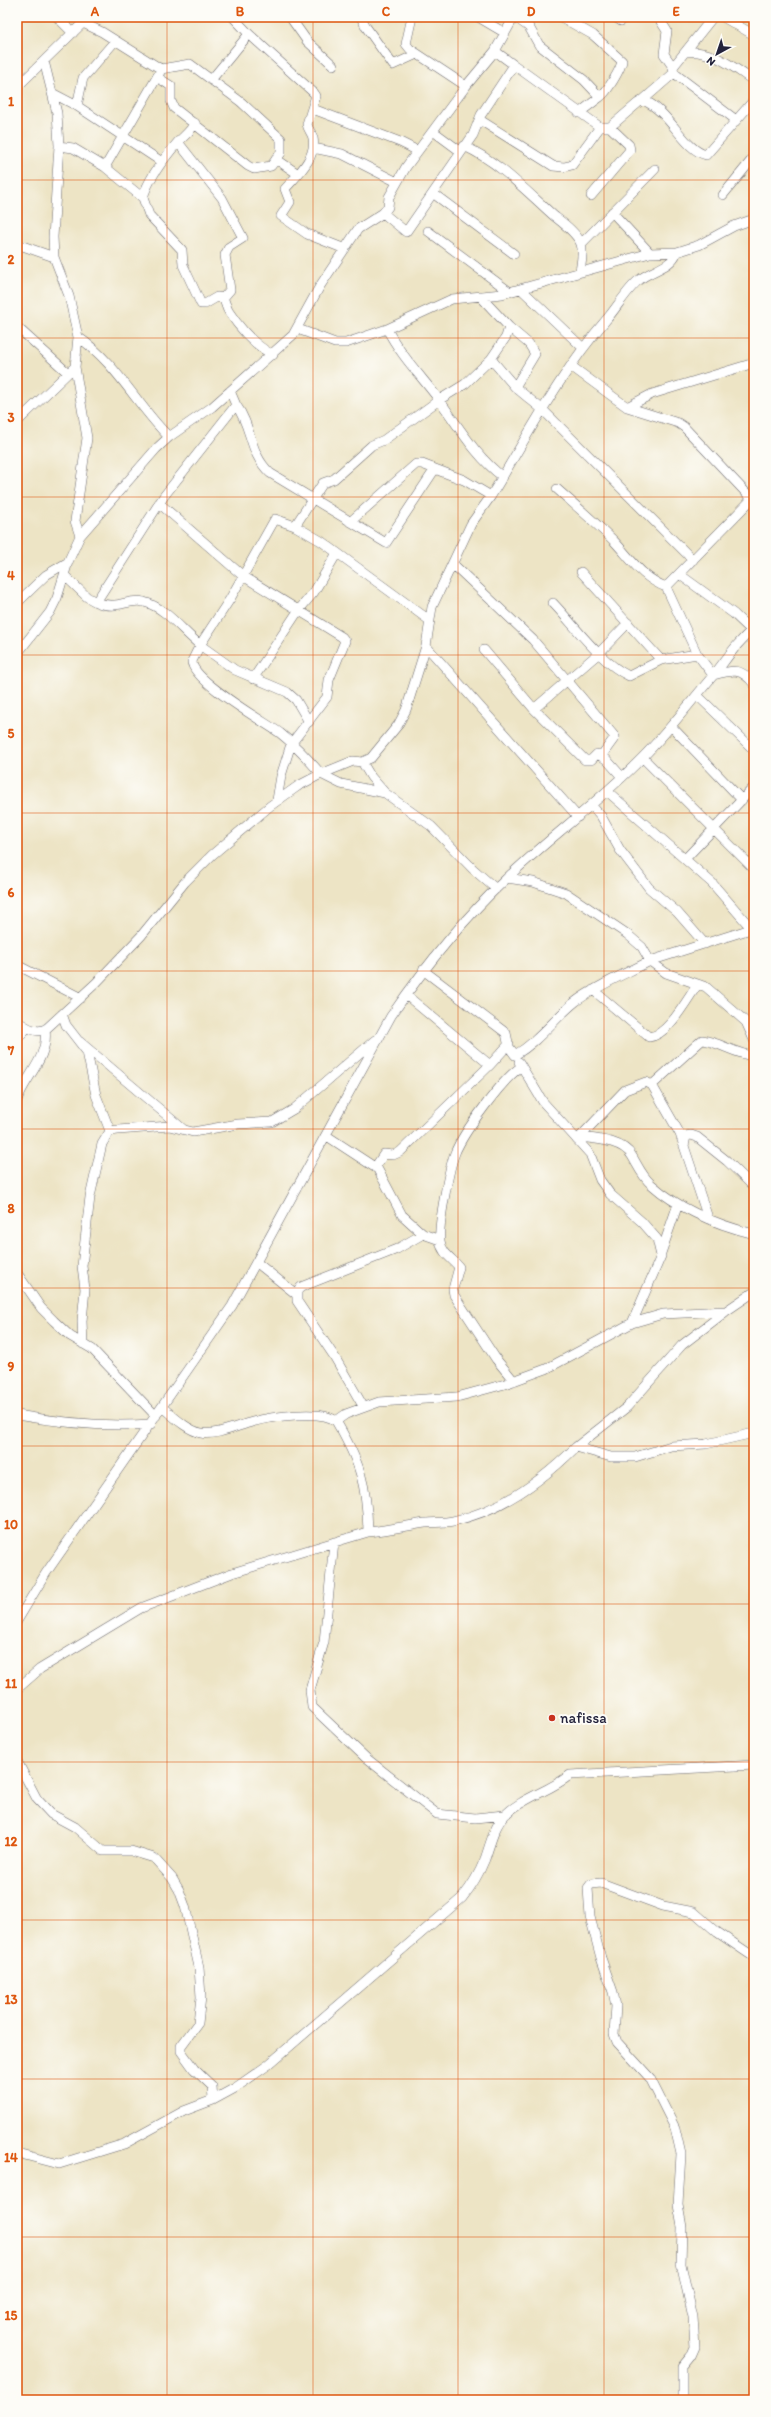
<svg xmlns="http://www.w3.org/2000/svg" width="771" height="2417" font-family="Itim,sans-serif">
<style>
.lines{fill:none;stroke-linecap:round;stroke-linejoin:round}
.minor-casing{stroke:#69666b;stroke-width:10}
.minor{stroke:#fff;stroke-width:9}
.grid{fill:none;stroke:#de560e;stroke-width:1;stroke-opacity:0.55}
.poi-dot{fill:#c8321e;stroke:#fdfcf7;stroke-width:1.5}
.labels{text-anchor:middle;stroke-width:4;stroke-linejoin:round;paint-order:stroke}
.poi-label{font-size:15px;fill:#22223b;stroke:#fdfcf7;text-anchor:start}
.neatline{fill:none;stroke:#de560e;stroke-width:1.5}
.grid-label{font-size:13px;text-anchor:middle;font-weight:bold;fill:#de560e}
</style>
<rect width="100%" height="100%" fill="#fdfcf7"/>
<filter id="ink" filterUnits="userSpaceOnUse"><feTurbulence type="fractalNoise" baseFrequency=".025" numOctaves="2"/><feDisplacementMap in="SourceGraphic" scale="8" xChannelSelector="R" yChannelSelector="G"/><feConvolveMatrix kernelMatrix="1 2 1 2 8 2 1 2 1" color-interpolation-filters="sRGB"/></filter>
<filter id="wash" filterUnits="userSpaceOnUse"><feTurbulence type="fractalNoise" baseFrequency=".012" numOctaves="4" result="noise"/><feDisplacementMap in="SourceGraphic" scale="16" xChannelSelector="R" yChannelSelector="G"/><feGaussianBlur stdDeviation="0.9" result="paint"/><feColorMatrix in="noise" values="0 0 0 0 0 0 0 0 0 0 0 0 0 0 0 0 0 1.4 0 .05"/><feComposite in="paint" operator="in"/></filter>
<g filter="url(#wash)">
<rect width="100%" height="100%" fill="#ede4c5"/>
</g>
<g filter="url(#ink)">
<g class="lines">
<defs>
<path id="minor" d="M57 17 73 33
M233 17 249 34
M290 17 307 41 333 65
M361 17 366 27 393 65 417 54
M412 17 406 44 410 49 466 86
M478 17 505 33
M515 17 529 27 539 45 584 80 600 97 579 113
M561 17 593 35 622 61C621 69 607 92 600 97
M615 17 621 21
M723 17 754 35
M83 23 102 32 161 69 190 64 241 102 281 139V153L271 166 254 169 248 166 174 108 171 101V86L157 77
M686 52C712 49 733 67 754 81
M44 61 57 113 59 146 53 237 54 257 69 296 78 337 75 367 87 438 75 521 80 536
M514 65 600 127H610L638 103 643 100C670 111 683 149 706 155L754 100
M673 67 713 17
M674 73 736 120
M211 80 249 34 314 93 316 96 307 124C308 130 312 133 313 138 317 158 296 176 285 189L290 202 281 216 307 234 345 249
M17 87 89 17
M54 94 77 106 162 162
M643 100 674 73 673 67 664 54 667 31 658 17
M77 106 83 78 115 41
M313 109 400 142 418 151
M480 120 553 166 564 167 572 165 600 127
M433 131 460 151
M178 142 222 198 243 238 229 247 225 255 230 290 223 298
M59 146 73 148 105 167 143 198 149 215 182 250 183 265 201 304H205L217 297 223 298C226 303 226 308 229 312 241 330 254 345 273 355
M464 146C499 162 525 190 554 216 563 223 577 233 581 244 584 253 581 263 580 272
M313 148 342 154 397 182
M276 159 298 174
M105 167 160 72
M434 194 514 254
M723 195 754 157
M591 196 630 150 629 145 610 127
M143 198C148 178 165 157 178 142 185 135 190 132 195 123
M612 212 650 253
M383 213 406 232 473 135 481 115 514 65 495 51
M428 231 510 292
M17 244 54 257
M581 244 655 169
M521 289 582 347
M17 327 68 373 75 367
M509 327 529 344 535 354 515 387
M298 329 335 343H346L387 329 452 299 502 294 650 253 677 252 699 245 734 226 754 219
M387 329C401 356 422 377 440 401 459 427 476 457 503 477
M78 337C117 363 137 406 169 437
M491 359 515 387 543 410 693 560
M571 366 627 407 678 423 684 427 752 499
M236 405C253 428 248 452 270 473L386 543 435 469 464 480 491 496
M627 407 652 394 754 363
M17 422 68 373
M557 489C576 506 596 523 614 541 631 559 642 578 666 587L697 654 713 675C732 670 741 667 754 684
M159 503 243 576 342 637 345 641 329 680 327 697 291 744 281 776 277 800
M350 522 416 464H422L435 469
M295 526 323 483 334 479 372 445 384 440 439 400 465 384 491 359 506 337 509 327 480 296
M454 565 533 640 615 737 602 755
M581 572 661 660
M679 574 734 614 754 633
M64 575 87 597 96 602 164 496 236 405 230 391
M666 587 754 497
M96 602C118 611 127 598 144 602 167 608 182 631 200 645L192 661C191 680 263 721 280 733 295 745 309 760 321 774L353 761 362 762 371 758 398 725 406 710 426 646 432 607 471 524 491 496C527 437 560 373 606 320 616 309 628 288 639 280 651 270 671 268 677 252
M17 603 46 575 68 562
M553 603C575 626 601 663 629 676L661 660 697 654
M426 646 578 817
M484 650 534 709 585 760H591L597 754 606 759 622 777
M17 654 50 612 57 598 68 562 80 536 156 449 169 437 212 407 293 335 320 286 358 229 383 213 388 207 389 197 406 167 466 86 495 51 514 17
M253 679 298 611 314 592 337 553
M697 695 754 750
M534 709 599 653 628 623
M309 722 296 700 287 692 235 670 200 645 230 599 275 519 295 526 321 541 429 620
M671 726 742 800
M643 758 754 869
M362 762 371 777 385 793 431 826 473 869 496 889
M607 791 712 883 752 929
M592 806 601 816 620 850 649 888 677 912 705 944
M685 859 754 787
M507 878 533 882 566 893 627 934 642 947 650 961 754 928
M17 965 81 998
M423 970 506 1033 509 1047 515 1055C539 1041 554 1019 575 1002 598 985 625 974 650 961L666 973 706 987 746 1022 754 1040
M593 990 649 1037C668 1036 687 999 698 984
M406 995 490 1065 509 1044
M62 1014 66 1025 87 1052 96 1095 110 1131
M17 1021C26 1027 37 1035 47 1028L96 983 141 936 185 882 212 855 270 806 298 786 321 774 341 784 385 793
M17 1039 27 1028
M79 1041 183 1129
M519 1062 543 1102 590 1154 600 1180 610 1194 642 1222 657 1239 661 1256 632 1323
M652 1085 702 1040C717 1041 735 1054 754 1056
M17 1100C26 1076 49 1057 45 1030
M327 1136 376 1168
M580 1137C596 1139 623 1140 632 1156 638 1166 642 1176 651 1184 679 1209 718 1225 754 1234
M577 1140 625 1090 646 1082 652 1085 680 1134 708 1218
M684 1146 686 1136 691 1135 697 1137 727 1161 754 1187
M440 1240 423 1234 402 1215 376 1166 384 1154 393 1155 400 1152 490 1065
M661 1253 678 1204
M256 1262 296 1294
M17 1273 41 1308 54 1321 70 1336 92 1349 156 1416
M725 1312 682 1345 627 1407 576 1447 611 1457H635L671 1446 706 1444 754 1433
M83 1344 82 1321 85 1289 82 1266 90 1197 102 1144 110 1131 118 1130 169 1126 193 1132 238 1124 272 1122 294 1109 375 1040
M514 1381 496 1359 454 1295 453 1289 459 1267C452 1258 442 1254 440 1241 438 1226 449 1168 455 1153 463 1133 503 1078 521 1067
M363 1406 334 1356 297 1301V1291L301 1287 397 1249 423 1234
M162 1407C173 1416 187 1430 201 1433 216 1436 237 1426 252 1422 270 1417 322 1409 336 1421
M17 1415C61 1423 106 1427 151 1424
M368 1532C387 1530 406 1526 425 1523 434 1522 444 1523 453 1521 501 1511 542 1481 576 1447
M334 1542 324 1642 310 1690 312 1707 366 1758 437 1814 475 1818 504 1815
M17 1621 46 1573 232 1306 391 1016C425 967 462 920 506 879 550 837 599 802 642 758 669 731 692 700 717 671 730 654 737 643 754 628
M17 1689 40 1669 141 1608 232 1573 368 1532C367 1485 360 1462 336 1421L346 1414 379 1402 457 1397 505 1384 546 1369 632 1323 663 1314 726 1311 754 1292
M17 1761 37 1799 51 1814 75 1827 103 1851H131L154 1858 172 1878 179 1890 185 1906 199 1967 201 1997 198 2023 181 2046V2051L194 2069 212 2086 213 2100
M17 2153 59 2164 124 2144 184 2111 213 2100 235 2088 268 2065 462 1898C472 1886 479 1874 485 1859 490 1845 494 1826 505 1815 522 1798 550 1791 570 1775L754 1765
M682 2400V2367L691 2356 695 2347 693 2317 681 2264 682 2227 678 2205 681 2154 675 2128 650 2078 617 2042 614 2034 616 2006 613 1992 601 1958 590 1917 588 1888 591 1884 601 1883 663 1906 694 1912 717 1932 754 1957"/>
</defs>
<use href="#minor" class="minor-casing"/>
<use href="#minor" class="minor"/>
</g>
</g>
<path class="grid" d="M167 17V2400M313 17V2400M458 17V2400M604 17V2400M17 180H754M17 338H754M17 497H754M17 655H754M17 813H754M17 971H754M17 1129H754M17 1288H754M17 1446H754M17 1604H754M17 1762H754M17 1920H754M17 2079H754M17 2237H754"/>
<circle class="poi-dot" cx="552" cy="1718" r="4"/>
<g class="labels">
<g class="poi-label">
<text x="560" y="1723">nafissa</text>
</g>
</g>
<rect width="771" height="2417" fill="none" stroke="#fdfcf7" stroke-width="44"/>
<g transform="translate(717 54) rotate(220)" stroke="#fdfcf7" stroke-width="3" paint-order="stroke">
<path d="M0-3L7 15L0 10L-7 15Z" fill="#22223b"/>
<text y="-6" font-size="11" font-weight="bold" text-anchor="middle" fill="#22223b">N</text>
</g>
<rect x="22" y="22" width="727" height="2373" class="neatline"/>
<g class="grid-label">
<text x="95" y="16">A</text>
<text x="240" y="16">B</text>
<text x="386" y="16">C</text>
<text x="531" y="16">D</text>
<text x="676" y="16">E</text>
<text x="11" y="106">1</text>
<text x="11" y="264">2</text>
<text x="11" y="422">3</text>
<text x="11" y="580">4</text>
<text x="11" y="738">5</text>
<text x="11" y="897">6</text>
<text x="11" y="1055">7</text>
<text x="11" y="1213">8</text>
<text x="11" y="1371">9</text>
<text x="11" y="1529">10</text>
<text x="11" y="1688">11</text>
<text x="11" y="1846">12</text>
<text x="11" y="2004">13</text>
<text x="11" y="2162">14</text>
<text x="11" y="2320">15</text>
</g>
</svg>
